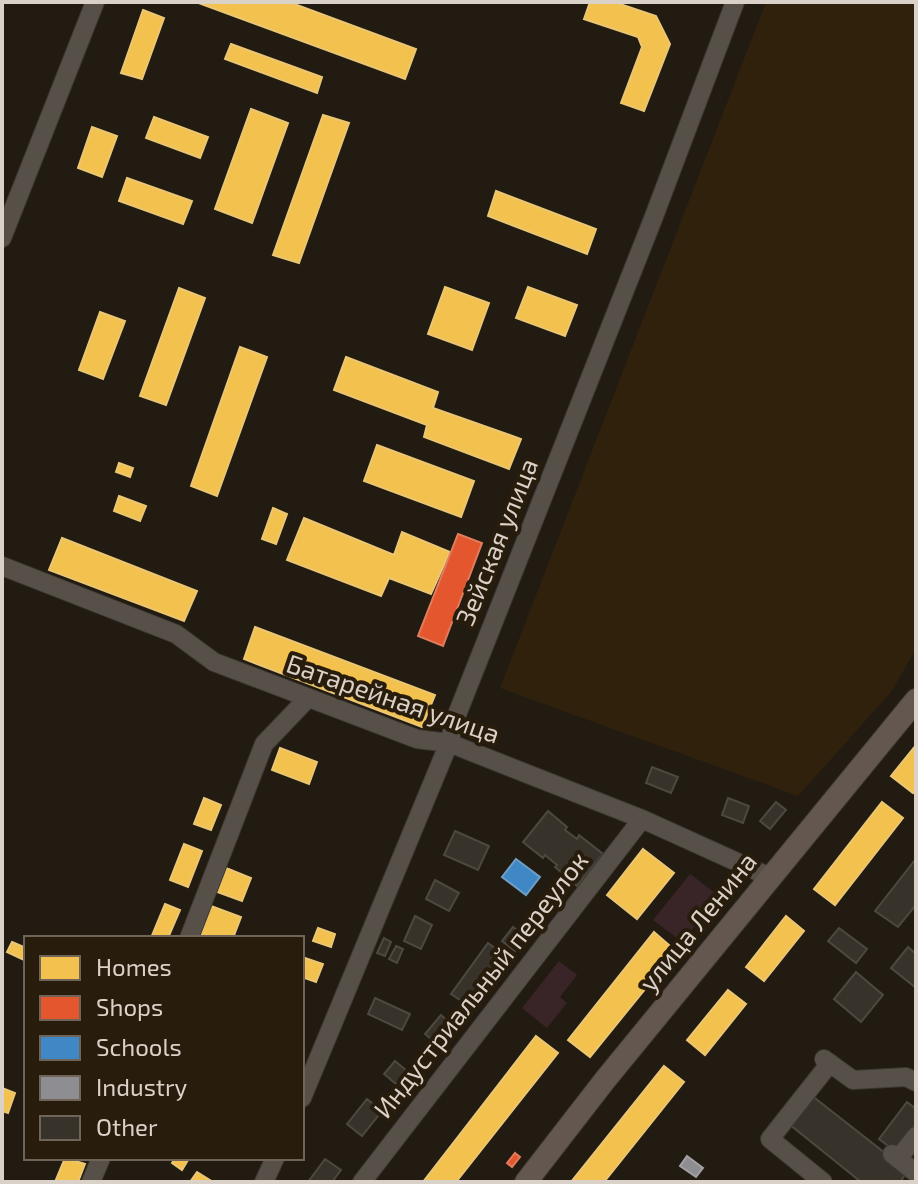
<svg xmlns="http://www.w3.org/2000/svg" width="918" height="1184" font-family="'Exo 2',sans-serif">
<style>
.built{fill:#30210d}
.green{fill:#392428}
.homes{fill:#f2c14e;stroke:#ebc673;stroke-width:2}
.shops{fill:#e4572e;stroke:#e17c5c;stroke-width:2}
.schools{fill:#3f88c5;stroke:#6e9ec6;stroke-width:2}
.industry{fill:#8d8d92;stroke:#a4a1a2;stroke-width:2}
.building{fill:#37332b;stroke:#4c4940;stroke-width:2}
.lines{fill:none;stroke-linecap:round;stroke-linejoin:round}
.minor-casing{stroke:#3c3731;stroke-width:20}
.major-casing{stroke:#3c3731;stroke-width:24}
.minor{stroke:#565049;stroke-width:18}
.major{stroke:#63574f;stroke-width:22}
.labels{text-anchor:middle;stroke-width:8;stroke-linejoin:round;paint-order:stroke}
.street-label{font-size:26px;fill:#dad1c8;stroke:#281c0c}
</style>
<rect width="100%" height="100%" fill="#221b12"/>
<path class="built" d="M766 2H916V649L891 692 798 796 500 688Z"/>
<path class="green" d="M690 874 719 896 682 942 653 920Z
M559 961 577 975 560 997 567 1003 547 1028 522 1008Z"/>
<path class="homes" d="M196 2H289L416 49 405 79Z
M590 2H614L656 16 670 44 644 111 621 103 642 47 638 37 584 19Z
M143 10 164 18 142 79 121 73Z
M231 44 322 77 317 93 225 59Z
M251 109 288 123 252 223 215 209Z
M323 115 349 123 299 263 273 255Z
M154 117 208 137 200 158 146 138Z
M92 127 117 136 102 177 78 168Z
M127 178 192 201 183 224 119 201Z
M496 191 596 229 587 254 488 216Z
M445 287 489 303 472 350 428 334Z
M528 287 577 305 565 336 516 318Z
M179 288 205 298 166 405 140 396Z
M100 312 125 321 103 379 79 370Z
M240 347 267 357 217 496 191 486Z
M346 357 438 392 433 408 521 439 509 469 424 437 427 425 334 390Z
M377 445 474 481 461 517 364 481Z
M119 463 133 468 130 477 116 472Z
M119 496 146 506 140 521 114 511Z
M273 508 287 514 276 544 262 539Z
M304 518 394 555 402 532 450 552 431 594 389 578 381 596 287 560Z
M62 538 197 591 184 621 49 570Z
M255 627 435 695 422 727 244 659Z
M916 745V789L913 793 891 776Z
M280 748 317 762 309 784 272 770Z
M204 798 221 805 211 830 194 824Z
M882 802 903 818 835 905 814 889Z
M184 844 202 851 188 887 170 880Z
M643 849 674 873 637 919 607 895Z
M226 868 251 878 242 901 217 892Z
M165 904 180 910 168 938H151Z
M211 906 241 917 233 938H209L201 935Z
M786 916 804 931 764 981 746 967Z
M318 928 335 934 331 947 313 941Z
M654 932 676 951 590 1057 568 1040Z
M12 942 26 948V961L7 952Z
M302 957 323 964 316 982 302 977Z
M728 990 746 1004 705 1055 687 1040Z
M536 1036 558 1053 456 1182H423Z
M664 1066 684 1082 604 1182H571Z
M2 1088 15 1093 8 1113 2 1111Z
M65 1158 85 1164 78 1182H55Z
M175 1158 188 1160 182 1170 172 1163Z
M197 1172 213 1182H190Z"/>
<path class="shops" d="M458 534 482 543 443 646 418 636Z
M515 1153 520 1157 512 1167 507 1163Z"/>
<path class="schools" d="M516 859 540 877 526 895 502 877Z"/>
<path class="industry" d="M687 1156 703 1168 696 1177 680 1166Z"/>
<path class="building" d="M652 767 678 777 671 793 646 783Z
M728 798 749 806 743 823 722 815Z
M776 802 786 810 770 829 760 821Z
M548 811 567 827 565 830 577 839 579 835 603 854 577 886 555 867 557 865 545 855 543 858 523 842Z
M455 831 489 846 478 870 444 855Z
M915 860 916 905 898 927 875 911Z
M435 880 459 893 449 911 426 899Z
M415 916 432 925 421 949 404 941Z
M513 927 526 937 515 951 502 941Z
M839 928 867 949 856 963 828 941Z
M384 938 391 942 385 956 377 953Z
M488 943 503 954 466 1004 451 994Z
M396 946 403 949 397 963 389 959Z
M908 947 916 954V988L891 968Z
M856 972 883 995 861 1022 834 999Z
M375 998 410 1014 402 1030 368 1014Z
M441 1015 452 1025 437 1044 425 1034Z
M395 1061 413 1076 402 1089 384 1074Z
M811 1095 908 1171 900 1182H861L789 1124Z
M367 1099 382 1111 362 1136 347 1124Z
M907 1102 916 1109V1124L895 1151 879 1139Z
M325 1159 341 1170 332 1182H308Z"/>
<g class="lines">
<defs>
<path id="minor" d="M2 238 95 2
M2 566 176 634 214 662 417 739 449 743 642 819 770 877
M189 938 264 744 308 698
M824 1059 853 1080 906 1077 916 1082
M302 1098 449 743 456 717 653 219 735 2
M892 1154 916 1173
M898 1159 916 1136
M91 1182 101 1158
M264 1182 275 1158
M362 1182 642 819
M823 1182 770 1139 830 1063"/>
<path id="major" d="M526 1182 605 1080 916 700"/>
</defs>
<use href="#minor" class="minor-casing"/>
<use href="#major" class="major-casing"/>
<use href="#minor" class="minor"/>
<use href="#major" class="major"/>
</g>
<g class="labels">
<g class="street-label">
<text transform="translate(497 542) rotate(-68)" y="9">Зейская улица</text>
<text transform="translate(393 699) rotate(19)" y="9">Батарейная улица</text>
<text transform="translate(698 922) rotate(-51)" y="9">улица Ленина</text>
<text transform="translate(481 985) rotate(-52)" y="9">Индустриальный переулок</text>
</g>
</g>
<rect width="918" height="1184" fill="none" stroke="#dad1c8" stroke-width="8"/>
<rect x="24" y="936" width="280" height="224" fill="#281c0c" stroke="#6f6457" stroke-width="2"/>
<rect x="40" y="956" width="40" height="24" fill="#f2c14e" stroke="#6f6457" stroke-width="2"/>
<text x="96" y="976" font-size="24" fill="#dad1c8">Homes</text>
<rect x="40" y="996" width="40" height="24" fill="#e4572e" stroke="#6f6457" stroke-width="2"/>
<text x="96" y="1016" font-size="24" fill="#dad1c8">Shops</text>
<rect x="40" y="1036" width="40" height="24" fill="#3f88c5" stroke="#6f6457" stroke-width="2"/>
<text x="96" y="1056" font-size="24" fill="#dad1c8">Schools</text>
<rect x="40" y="1076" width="40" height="24" fill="#8d8d92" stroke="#6f6457" stroke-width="2"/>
<text x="96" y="1096" font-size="24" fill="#dad1c8">Industry</text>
<rect x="40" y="1116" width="40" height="24" fill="#37332b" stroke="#6f6457" stroke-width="2"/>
<text x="96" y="1136" font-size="24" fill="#dad1c8">Other</text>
</svg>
